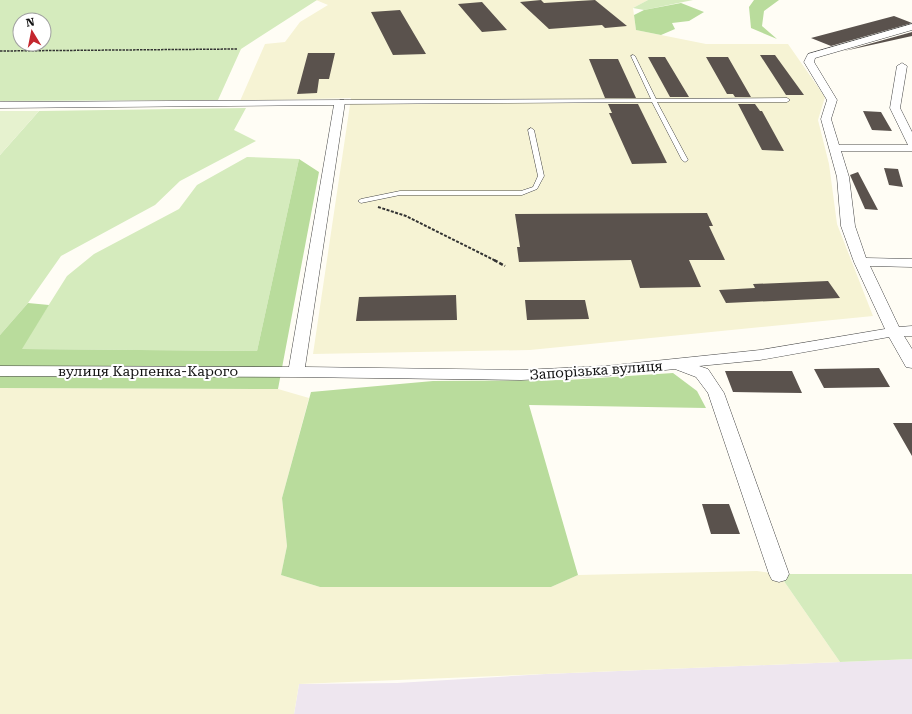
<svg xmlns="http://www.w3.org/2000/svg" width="912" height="714" font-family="'Roboto Serif',serif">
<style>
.industrial{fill:#eee6ef}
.farmland{fill:#f6f3d4}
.green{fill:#d5ebbd;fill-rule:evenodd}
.forest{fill:#b9dc9c}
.pitch{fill:#e6f2cf}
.building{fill:#5a524d}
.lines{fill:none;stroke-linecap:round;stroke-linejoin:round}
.service-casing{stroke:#444;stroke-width:1}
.minor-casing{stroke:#444;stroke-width:1}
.path-far2{stroke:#333;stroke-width:1.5;stroke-dasharray:2.5 1;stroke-linecap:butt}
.path-far1{stroke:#333;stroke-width:2;stroke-dasharray:3 1.5;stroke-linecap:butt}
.path{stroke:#333;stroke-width:2.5;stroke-dasharray:4 2;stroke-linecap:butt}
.service{fill:#fff;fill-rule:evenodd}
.minor{fill:#fff;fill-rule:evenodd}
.labels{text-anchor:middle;stroke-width:4;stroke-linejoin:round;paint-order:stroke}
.street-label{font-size:14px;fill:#111;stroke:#fff}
</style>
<rect width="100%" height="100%" fill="#fffdf5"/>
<path class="industrial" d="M912 659V714H294L299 684 397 683 546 674Z"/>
<path class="farmland" d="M316 0H648L633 8 636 30 706 44H788L825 97 818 120 829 164 837 224 873 316 530 350 313 354 351 98 240 101 265 44 285 42 300 22 328 5Z
M0 388 278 389 309 398 282 498 287 546 281 575 320 587H551L578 575 757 571 779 574 840 662 299 684 294 714H0Z"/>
<path class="green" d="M0 0H317L241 49 218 100 0 101ZM20 20H44V44H20Z
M648 0H693L644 10 633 8Z
M246 108 234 130 256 141 180 181 155 205 61 256 28 303 0 335V155L39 111Z
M247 157 299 159 257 351 21 349 67 276 94 254 179 209 197 185Z
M779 574H912V659L840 662Z"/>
<path class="forest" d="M754 0H779L764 11 762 26 777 39 751 28 749 7Z
M681 3 704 12 689 21 672 23 675 29 661 35 636 30 634 15 644 10Z
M299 159 319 172 278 389 0 388V335L28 303 49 305 22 349 257 351Z
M673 373 697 391 706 408 529 405 578 575 551 587H320L281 575 287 546 282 498 311 392 433 381 568 380Z"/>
<path class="pitch" d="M0 111H39L0 155Z"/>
<path class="building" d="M541 0 544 3 595 0 627 26 605 28 602 25 549 29 520 2Z
M482 2 507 30 482 32 458 4Z
M400 10 426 54 393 55 371 12Z
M894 16 912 23 831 46 811 38Z
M912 32V36L844 51Z
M308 53H335L329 79H319L317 93 297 94Z
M760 55H775L804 95H786Z
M648 57H665L689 97H670Z
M706 57H728L751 97H735L733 94H727Z
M589 59H618L636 98H605Z
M608 104H638L667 163 632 164 609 113H612Z
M738 104H755L760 111H762L784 151 762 150Z
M863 111 881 112 892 131 872 130Z
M884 168 898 169 903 187 889 185Z
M858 172 878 210 865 209 850 175Z
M707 213 713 226H709L725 260H689L701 287 640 288 631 260 519 262 517 247H520L515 214Z
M828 281 840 298 726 303 719 290 755 288 753 284Z
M456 295 457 320 356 321 359 297Z
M525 300H585L589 319 527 320Z
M879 368 890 387 824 388 814 369Z
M725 371H792L802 393 733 392Z
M893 423H912V456Z
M702 504H729L740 534H711Z"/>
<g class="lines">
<defs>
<path id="service" d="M633 55 635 56 656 99 787 98 790 100 787 102H657L688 160 685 162 682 160 652 102 340 104 337 102 340 100 651 99 631 56Z
M531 128 534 130 544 176 537 189 522 195H400L361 203 358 201 361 199 400 191H521L533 187 538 176 528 130Z"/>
<path id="minor" d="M912 24V30L815 58 814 62 837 100 831 119 839 145H908L890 108 897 66 902 63 907 66 900 108 912 132V151H841L849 177 855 226 866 258 912 259V267L870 266 899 327 912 326V336H904L912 349V368L906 367 889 337 760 360 699 366 708 369 724 393 789 574 786 580 779 582 772 580 769 574 708 393 696 377 675 369 606 376 521 380 296 377 0 376V366L289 367 334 105 0 108V102L344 100 345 102 305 367 521 370 606 366 760 350 885 329 854 262 841 226 837 177 821 119 827 100 804 62 808 54Z"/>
</defs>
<use href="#service" class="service-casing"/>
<use href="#minor" class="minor-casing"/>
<path class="path-far2" d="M0 51 237 49"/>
<path class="path-far1" d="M378 207 406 216 496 261"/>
<path class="path" d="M494 260 505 266"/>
<use href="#service" class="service"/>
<use href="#minor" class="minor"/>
</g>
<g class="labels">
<g class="street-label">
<text transform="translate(596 370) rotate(-4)" y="5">Запорізька вулиця</text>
<text x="148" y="376">вулиця Карпенка-Карого</text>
</g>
</g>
<g transform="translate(32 32) rotate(350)"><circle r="19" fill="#ffffff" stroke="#a0a0a0"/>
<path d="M0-3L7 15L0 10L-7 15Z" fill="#c4262e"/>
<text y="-6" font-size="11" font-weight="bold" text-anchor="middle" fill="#111111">N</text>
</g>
</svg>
